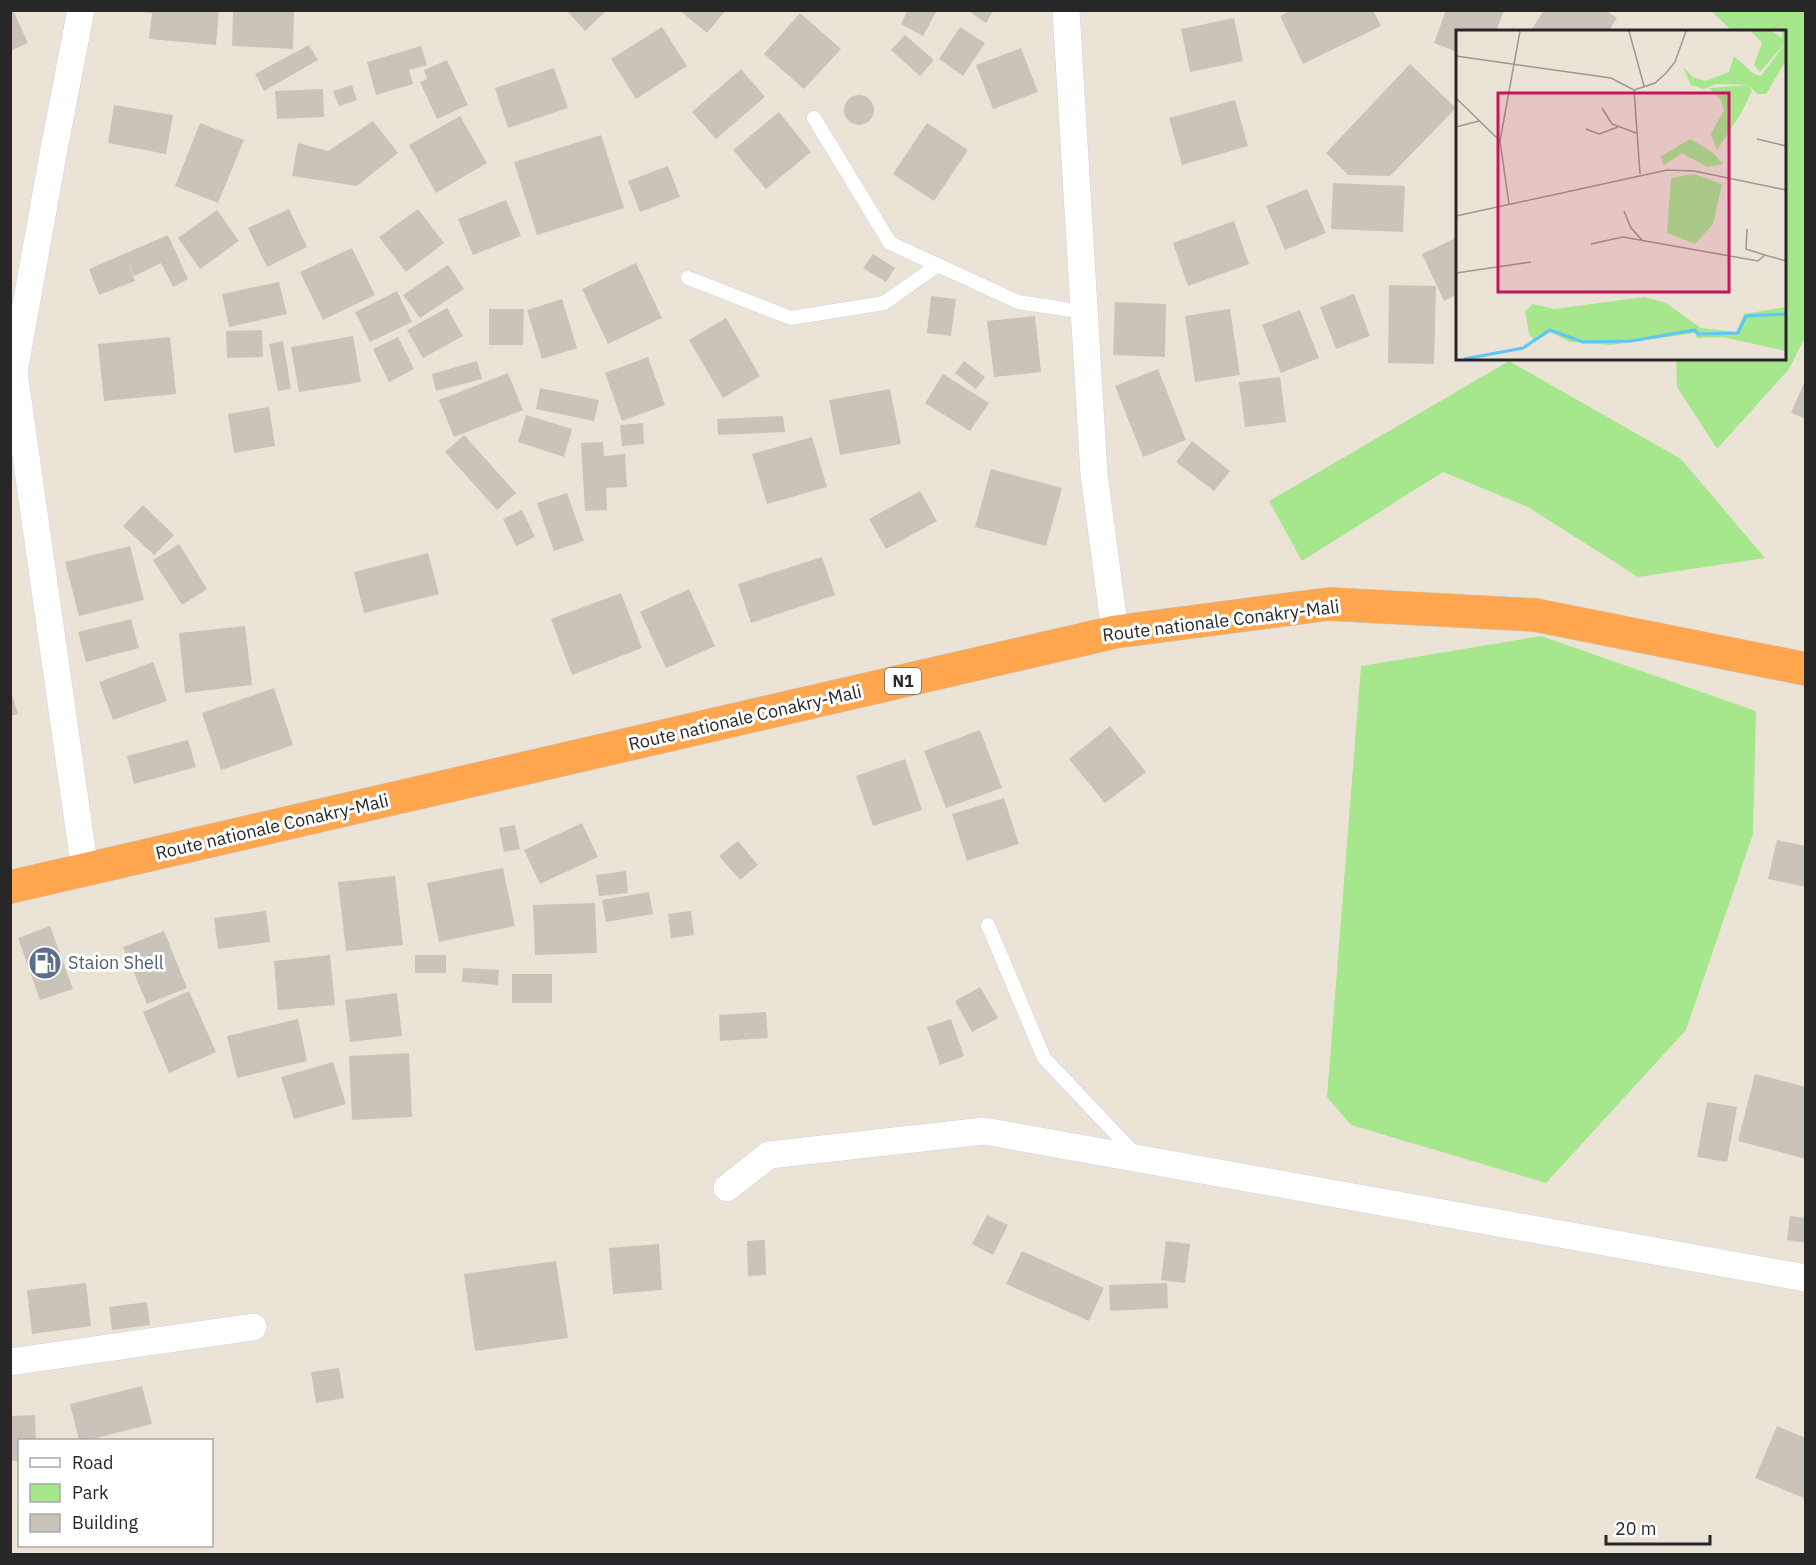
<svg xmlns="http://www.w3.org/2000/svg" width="1816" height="1565" font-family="'IBM Plex Sans',sans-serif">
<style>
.green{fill:#a6e78d}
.building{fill:#c9c3ba}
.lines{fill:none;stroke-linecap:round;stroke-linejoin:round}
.lane-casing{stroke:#cccfe2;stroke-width:15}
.street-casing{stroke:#cccfe2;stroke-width:28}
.highway-casing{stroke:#c7c7c7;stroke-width:34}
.lane{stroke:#fff;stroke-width:14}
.street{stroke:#fff;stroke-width:27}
.highway{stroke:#ffa64e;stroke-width:33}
.labels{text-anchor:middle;stroke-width:6;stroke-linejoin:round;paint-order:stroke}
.shield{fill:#fff;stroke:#686868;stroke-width:1.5}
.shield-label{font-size:16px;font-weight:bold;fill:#272727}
.street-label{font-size:18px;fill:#272727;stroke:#fff}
.service-label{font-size:18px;fill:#4e5e75;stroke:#fff;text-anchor:start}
.inset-river{fill:none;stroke:#5fc6f8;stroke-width:3}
.inset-road{fill:none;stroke:#9d9890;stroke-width:1.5}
.view{fill:#c2185b;fill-opacity:0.15;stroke:#c2185b;stroke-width:3}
.inset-edge{fill:none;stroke:#272727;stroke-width:3}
</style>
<rect width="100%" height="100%" fill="#ebe4d6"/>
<path class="green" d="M1711 11H1806L1805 337 1789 369 1717 449 1677 387 1676 359 1784 358V32L1732 31Z
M1509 361 1681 459 1765 558 1638 577 1528 507 1443 472 1302 561 1269 501Z
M1541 636 1756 711 1753 834 1686 1030 1546 1183 1351 1125 1327 1097 1361 666Z"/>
<path class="building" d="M10 10H13L28 43 10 51Z
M142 10H219L216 45 149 39 152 13 142 12Z
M233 10H294L293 49 232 46Z
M566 10H607L585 31Z
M679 10H726L707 33Z
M908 10H937L923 36 901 24Z
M967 10H994L986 23Z
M1291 10H1373L1381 26 1303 64 1280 16Z
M1446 10H1504L1496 32H1458V52L1434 43Z
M1544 10H1605L1617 18 1608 32H1530Z
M800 13 841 49 804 89 764 54Z
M1234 18 1243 61 1190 72 1181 29Z
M662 27 687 66 636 99 611 59Z
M960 27 985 43 963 76 939 59Z
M905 35 934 60 920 76 891 50Z
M309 45 318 60 264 91 255 74Z
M421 46 427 65 409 70 413 84 376 95 367 62Z
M1021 48 1038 92 993 109 976 65Z
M447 60 468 105 437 119 420 82 427 79 424 70Z
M1410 64 1456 108 1390 176 1348 175 1326 153Z
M554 68 568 108 508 128 495 88Z
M741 69 765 97 716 139 692 112Z
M352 85 357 100 339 106 333 91Z
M323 89 324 117 277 119 275 91Z
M844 110a15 15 0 1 1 30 0a15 15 0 1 1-30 0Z
M1235 100 1248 146 1182 165 1169 118Z
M114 105 173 115 166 154 108 143Z
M779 112 811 152 766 189 733 150Z
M460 116 487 163 436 193 409 145Z
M373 121 398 153 357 186 292 176 298 143 328 151Z
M200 123 244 140 218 203 175 186Z
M927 123 968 150 934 201 893 174Z
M601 135 624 208 537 235 514 162Z
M668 166 680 197 640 212 628 181Z
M1333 183 1405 186 1403 232 1331 229Z
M1307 189 1326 233 1285 250 1266 206Z
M506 200 521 236 473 255 458 219Z
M289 209 307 247 267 267 248 228Z
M418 209 444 243 406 272 379 237Z
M217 210 239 241 200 269 178 238Z
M1234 221 1249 264 1188 286 1173 243Z
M168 235 188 279 173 287 161 263 134 276 128 263 135 281 99 295 89 269Z
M1458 237V294L1444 301 1422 254Z
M352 248 375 295 323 320 300 272Z
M873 254 895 268 886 282 863 268Z
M636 263 662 318 608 344 582 289Z
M448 265 464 289 420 318 403 295Z
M279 282 287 314 229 327 222 294Z
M1389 285 1436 286 1434 364 1388 363Z
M397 291 412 322 370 342 355 312Z
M1354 294 1370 336 1336 349 1320 307Z
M931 296 956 299 951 336 927 333Z
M562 299 577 348 542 359 527 310Z
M1115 302 1166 304 1165 357 1113 355Z
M447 308 463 336 423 358 407 330Z
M489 309H524L523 345H489Z
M1230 309 1240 375 1195 382 1185 316Z
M1300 310 1319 358 1281 373 1262 325Z
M1035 316 1041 372 994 377 987 321Z
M726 318 760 376 723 398 689 340Z
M262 330 263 357 227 358 226 331Z
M353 336 361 382 299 392 291 347Z
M170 337 176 394 104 401 98 344Z
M398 337 414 369 389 382 373 349Z
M283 341 291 389 278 391 269 344Z
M648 357 665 405 622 421 605 373Z
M477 361 482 379 436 391 432 374Z
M964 361 985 377 976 389 955 373Z
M1158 369 1186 440 1143 457 1115 386Z
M508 373 523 410 454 437 439 400Z
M943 374 989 403 970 431 925 403Z
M1280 377 1286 422 1245 427 1239 382Z
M1806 378V419L1791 413Z
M540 388 599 400 594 421 536 409Z
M890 389 901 444 840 455 829 400Z
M269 407 275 446 234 453 228 414Z
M526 415 572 429 564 457 518 442Z
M783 416 785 432 718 435 717 419Z
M643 423 644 444 622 446 620 425Z
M464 435 516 493 497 510 445 452Z
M812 437 827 487 767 504 752 454Z
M1192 441 1230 471 1214 491 1176 462Z
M603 442 604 456 625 454 627 487 606 488 607 510 585 511 581 443Z
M991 469 1062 488 1046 546 975 527Z
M920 491 937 521 886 549 869 519Z
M567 493 584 541 554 551 537 503Z
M143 505 174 535 154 555 123 526Z
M522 510 535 537 516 546 503 519Z
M179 544 207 589 182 605 153 560Z
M130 546 144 600 79 616 65 562Z
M428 553 439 594 364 613 354 572Z
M822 557 835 595 751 623 738 584Z
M689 589 715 646 666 668 640 612Z
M621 593 642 648 572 675 551 619Z
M131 619 139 648 86 662 78 632Z
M245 626 252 685 185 693 179 633Z
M153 662 167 701 113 720 99 682Z
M10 688 18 714 10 716Z
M274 688 293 745 221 770 202 713Z
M1110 726 1146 772 1105 803 1069 759Z
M980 730 1002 788 946 808 924 751Z
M188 740 196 767 134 784 127 756Z
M905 759 922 810 873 826 856 776Z
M1004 798 1019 844 967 861 952 814Z
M582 823 598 857 540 884 524 850Z
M515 825 520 849 504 852 499 828Z
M1777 840 1806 846V887L1768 879Z
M738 841 758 865 740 880 719 856Z
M503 868 515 926 439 942 427 883Z
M626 871 628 893 599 896 596 875Z
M395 876 403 945 346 951 338 882Z
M649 892 653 914 606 922 602 900Z
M595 903 597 953 535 955 533 905Z
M266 911 270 942 218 949 214 918Z
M691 911 694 935 671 938 668 914Z
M50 926 73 989 40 1000 18 938Z
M164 931 187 988 147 1004 123 947Z
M330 955 335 1005 278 1010 274 961Z
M415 955H446V973H415Z
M463 968 499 970 498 985 462 982Z
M512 974H552V1003H512Z
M980 987 998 1018 972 1032 955 1001Z
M189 991 216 1052 169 1073 143 1012Z
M397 993 402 1036 350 1042 345 1000Z
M766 1012 768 1038 720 1041 719 1015Z
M298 1019 307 1061 237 1078 227 1036Z
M951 1019 964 1056 940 1065 927 1027Z
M409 1053 412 1117 352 1120 349 1056Z
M333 1062 346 1104 294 1119 281 1077Z
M1755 1074 1806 1087V1159L1738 1141Z
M1707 1102 1737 1107 1727 1162 1697 1157Z
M987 1215 1008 1225 993 1255 972 1244Z
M1790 1216 1806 1218V1243L1787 1240Z
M765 1240 766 1275 748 1276 747 1241Z
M1166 1241 1190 1244 1185 1283 1161 1280Z
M659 1244 662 1290 613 1294 609 1248Z
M1022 1251 1104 1288 1089 1321 1006 1284Z
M556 1261 568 1338 475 1351 464 1274Z
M86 1283 91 1326 32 1334 27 1290Z
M1167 1283 1168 1308 1110 1311 1109 1285Z
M147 1302 150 1325 112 1330 109 1307Z
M339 1368 344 1398 316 1403 311 1372Z
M142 1386 152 1424 88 1440H79L70 1404Z
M35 1415 36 1440H20V1461H10V1416Z
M1777 1426 1806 1438 1804 1498 1755 1478Z"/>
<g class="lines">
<defs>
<path id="lane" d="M814 118 890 243 1018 302 1084 312
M688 278 791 318 884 303 938 265
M988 925 1044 1058 1135 1154"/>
<path id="street" d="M81 10 54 149 14 372 85 871
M1066 10 1094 474 1115 632
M727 1188 769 1155 984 1131 1806 1278
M10 1362 253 1327"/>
<path id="highway" d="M10 887 1115 632 1329 604 1535 615 1806 669"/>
</defs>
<use href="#lane" class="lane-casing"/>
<use href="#street" class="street-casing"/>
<use href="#highway" class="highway-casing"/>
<use href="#lane" class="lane"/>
<use href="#street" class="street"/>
<use href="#highway" class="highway"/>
</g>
<defs>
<symbol id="fuel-disc" viewBox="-11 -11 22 22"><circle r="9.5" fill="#5c6f8a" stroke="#fff"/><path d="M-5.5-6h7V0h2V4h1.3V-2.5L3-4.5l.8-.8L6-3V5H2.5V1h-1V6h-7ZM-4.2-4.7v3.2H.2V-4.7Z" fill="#fff"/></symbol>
</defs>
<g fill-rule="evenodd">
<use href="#fuel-disc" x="26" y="944" width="38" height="38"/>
</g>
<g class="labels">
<rect class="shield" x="885" y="668" width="36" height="26" rx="4.5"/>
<g class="shield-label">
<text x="903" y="687">N1</text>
</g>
<g class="street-label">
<text transform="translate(1221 621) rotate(-7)" y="6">Route nationale Conakry-Mali</text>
<text transform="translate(745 718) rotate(-13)" y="6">Route nationale Conakry-Mali</text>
<text transform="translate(272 827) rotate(-13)" y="6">Route nationale Conakry-Mali</text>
</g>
<g class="service-label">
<text x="68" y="969">Staion Shell</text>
</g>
</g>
<g transform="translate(1456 30)">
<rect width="330" height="330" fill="#ebe4d6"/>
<path d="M295 1H316L326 8V1H330V31L310 64H301L294 56 296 61 284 85 261 120 255 104 268 80 265 70 253 58 294 55 260 54 248 59 235 55 227 37 237 47 249 51 273 42 278 26 298 44 305 46 329 13 304 42 298 35 306 13ZM234 109 256 122 267 134 251 137 226 123 208 135 204 127ZM238 144 266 154 257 194 239 214 211 203 215 148ZM188 267 210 273 245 298 280 302 288 284 330 277V321L267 307 241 308 239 303 155 315 114 312 94 302 79 311 73 304 69 281 77 274 98 279Z" fill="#a6e78d"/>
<path class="inset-river" d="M8 329 67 318 94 300 127 312 175 311 239 300 242 304 282 303 290 286 330 284"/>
<path class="inset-road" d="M173 1 188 56M0 26 155 48 178 60 184 144M178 60 199 53 210 43 219 32 230 1M0 68 44 111M146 78 156 94 180 103M0 97 23 91M130 99 143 104 162 97M301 109 330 116M53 174 44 111 64 1M168 181 175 198 187 211M0 186 211 140 238 141 330 160M291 199 290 219 309 225M135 214 167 207 302 231 309 225 330 231M0 243 75 232"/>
<path class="view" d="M42 63H273V262H42Z"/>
<rect width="330" height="330" class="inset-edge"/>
</g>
<rect width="1816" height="1565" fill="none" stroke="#272727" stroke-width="24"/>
<rect x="18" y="1439" width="195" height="108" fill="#ffffff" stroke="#a9a9a9" stroke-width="1.5"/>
<rect x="30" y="1458" width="30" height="9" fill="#ffffff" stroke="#a9a9a9" stroke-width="1.5"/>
<text x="72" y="1469" font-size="18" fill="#272727">Road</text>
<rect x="30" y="1484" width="30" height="18" fill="#a6e78d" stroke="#a9a9a9" stroke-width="1.5"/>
<text x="72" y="1499" font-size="18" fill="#272727">Park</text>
<rect x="30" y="1514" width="30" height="18" fill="#c9c3ba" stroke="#a9a9a9" stroke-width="1.5"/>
<text x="72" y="1529" font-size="18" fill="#272727">Building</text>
<path d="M1606 1535v9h104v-9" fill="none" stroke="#272727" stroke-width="3"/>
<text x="1615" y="1535" font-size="18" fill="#272727" stroke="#ffffff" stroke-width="4.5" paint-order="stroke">20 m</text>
</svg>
